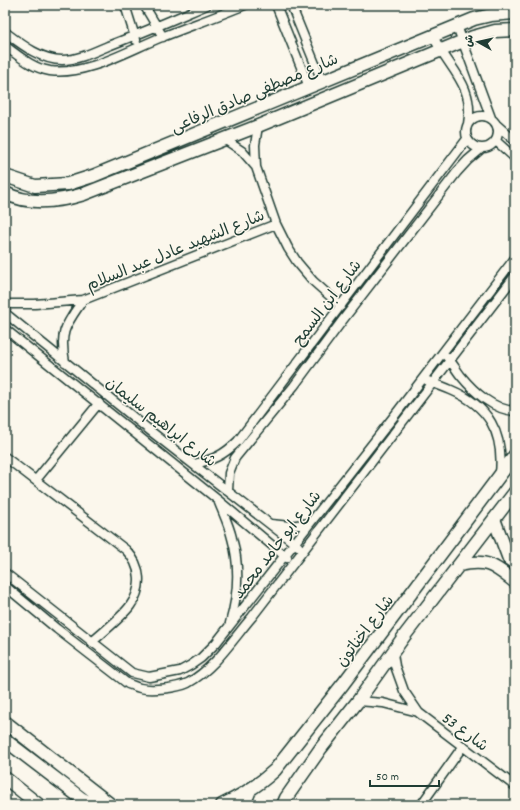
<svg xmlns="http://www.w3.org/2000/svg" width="520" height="810" font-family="Dekko,'Playpen Sans Arabic',sans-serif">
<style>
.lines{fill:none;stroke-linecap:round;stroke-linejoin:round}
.street-casing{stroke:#1f3d34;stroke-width:11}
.secondary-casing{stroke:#1f3d34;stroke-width:15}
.street{stroke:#fbf7ec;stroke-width:8}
.secondary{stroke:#fbf7ec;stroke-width:12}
.labels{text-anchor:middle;stroke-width:3;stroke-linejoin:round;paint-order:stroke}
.street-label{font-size:16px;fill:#1f3d34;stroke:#fbf7ec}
</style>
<rect width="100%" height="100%" fill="#fbf7ec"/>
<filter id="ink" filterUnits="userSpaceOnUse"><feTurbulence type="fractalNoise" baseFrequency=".025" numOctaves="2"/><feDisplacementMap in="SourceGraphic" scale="8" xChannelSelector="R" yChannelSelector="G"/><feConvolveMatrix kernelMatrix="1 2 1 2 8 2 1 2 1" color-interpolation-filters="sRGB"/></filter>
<g filter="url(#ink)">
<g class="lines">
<defs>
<path id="street" d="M125 5 136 40
M144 5 163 37
M276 5 309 87
M291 5 322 81
M457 26 491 118
M5 32C21 44 41 60 62 60 78 60 94 52 108 46 142 33 174 19 207 5
M433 36C448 68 475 84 468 124
M5 46C19 56 32 68 50 71 86 76 129 50 162 37 190 26 218 16 245 5
M466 132a16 16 0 1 1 32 0a16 16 0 1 1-32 0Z
M497 125 515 141
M258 126 255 145 256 167 276 224 288 248 297 262 313 281 341 306
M224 139 242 151 255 166
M496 141 515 158
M5 304H35L83 300 276 224
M5 313 153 433 298 546
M5 329 218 500 287 558
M446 356C452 362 456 370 461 376 474 392 494 410 515 411
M65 362C59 331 66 325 83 300
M428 381C436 384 444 387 451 390 489 406 504 433 500 474
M5 457 126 550C142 566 143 588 130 606 122 617 102 633 92 642
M194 464C213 460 224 455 238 441L467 139
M36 480 99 403
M228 491 229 473 235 458 294 386 342 321 457 172 468 160 481 149
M218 500C223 513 229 525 232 538 240 566 238 596 230 623
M271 524 290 526 310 523
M5 573 132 673 149 677 180 671 191 665 201 658 216 643 395 415 515 258
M5 586 57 629 128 684C132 685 136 687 140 688 152 691 177 688 188 683 215 668 233 639 252 617L515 276
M393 654 395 666 404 691 419 713 515 786
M358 701 383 703 418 712
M421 805 463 746"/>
<path id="secondary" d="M5 176 35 186 68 184 93 176 474 19 491 15 515 13
M5 193C30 206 58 202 84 194L258 126 473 37 495 31 515 30
M494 519 509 559 515 563
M459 565C488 559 493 565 515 582
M5 722 111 805
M5 740 81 798 95 805
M5 778 39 805
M222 805C241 796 259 785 275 770L343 684 515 455
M244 805 250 790
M283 805 286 798 321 748 358 701 405 635 515 492"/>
</defs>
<use href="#street" class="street-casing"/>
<use href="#secondary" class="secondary-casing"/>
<use href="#street" class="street"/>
<use href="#secondary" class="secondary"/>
</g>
</g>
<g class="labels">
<g class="street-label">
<text transform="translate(254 92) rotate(-23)" y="6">شارع مصطفى صادق الرفاعى</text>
<text transform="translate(175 249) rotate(-22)" y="6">شارع الشهيد عادل عبد السلام</text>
<text transform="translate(326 302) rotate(-53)" y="6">شارع ابن السمح</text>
<text transform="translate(162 421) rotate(38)" y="6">شارع ابراهيم سليمان</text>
<text transform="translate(276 544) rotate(-52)" y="6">شارع ابو حامد محمد</text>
<text transform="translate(364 630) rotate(-53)" y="6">شارع اخناتون</text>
<text transform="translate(466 731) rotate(37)" y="6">شارع 53</text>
</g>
</g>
<rect width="520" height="810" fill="none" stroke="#fbf7ec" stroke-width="20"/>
<rect x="10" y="10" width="500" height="790" fill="none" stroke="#1f3d34" stroke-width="1.5" filter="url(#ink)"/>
<g transform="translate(478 42) rotate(278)" stroke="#fbf7ec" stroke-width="3" paint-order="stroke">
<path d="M0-3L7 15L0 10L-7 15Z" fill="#1f3d34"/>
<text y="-6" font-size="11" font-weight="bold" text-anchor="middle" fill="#1f3d34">ش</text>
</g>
<path d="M370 780v6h69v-6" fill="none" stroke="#1f3d34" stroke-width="2"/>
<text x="376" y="780" font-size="12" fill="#1f3d34" stroke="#fbf7ec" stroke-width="3" paint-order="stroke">50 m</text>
</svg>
